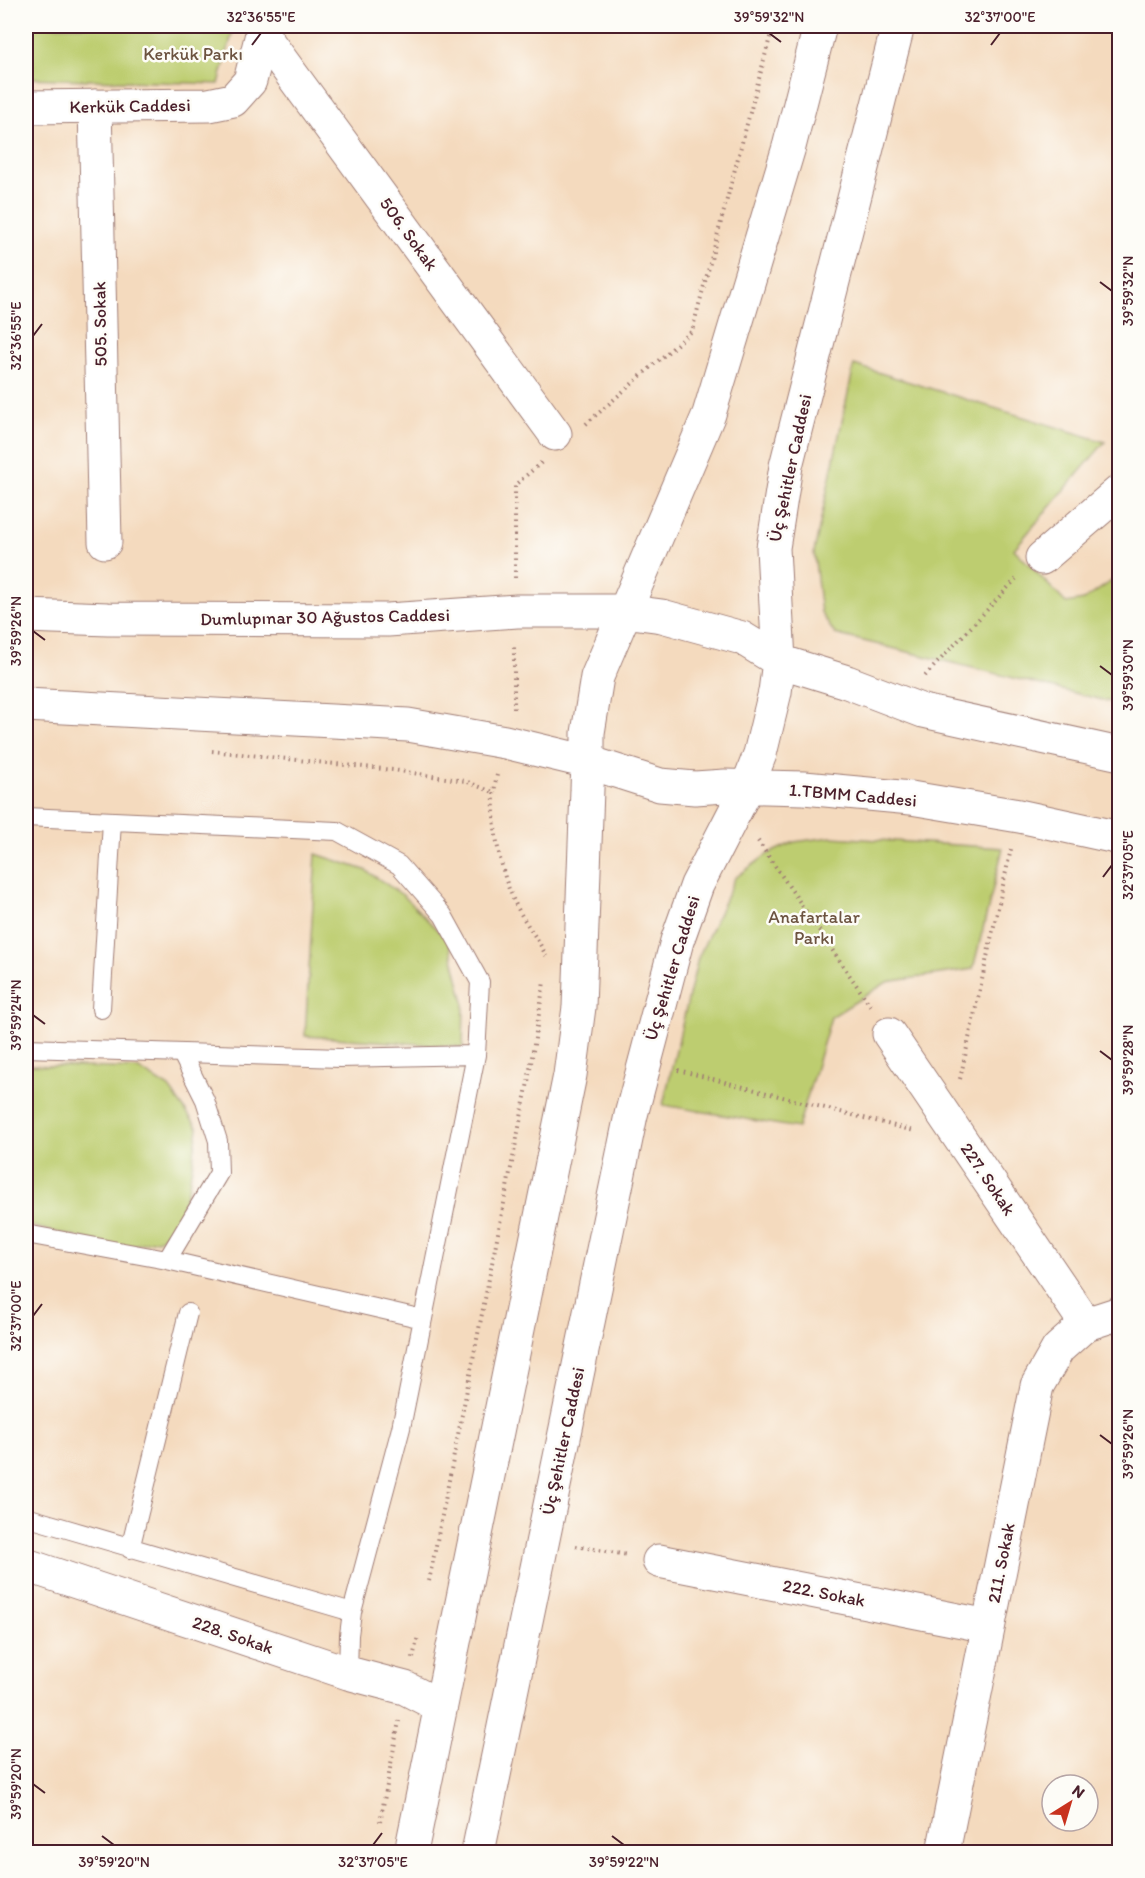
<svg xmlns="http://www.w3.org/2000/svg" width="1145" height="1878" font-family="Itim,sans-serif">
<style>
.green{fill:#bdcd70;stroke:#84764e;stroke-width:1.5}
.lines{fill:none;stroke-linecap:round;stroke-linejoin:round}
.service-casing{stroke:#9f7c74;stroke-width:20}
.minor-casing{stroke:#9f7c74;stroke-width:35}
.tertiary-casing{stroke:#9f7c74;stroke-width:35}
.secondary-casing{stroke:#9f7c74;stroke-width:35}
.primary-casing{stroke:#9f7c74;stroke-width:35}
.path{stroke:#9f7c74;stroke-width:4;stroke-dasharray:1.5 4.5;stroke-linecap:butt}
.service{stroke:#fff;stroke-width:18}
.minor{stroke:#fff;stroke-width:33}
.tertiary{stroke:#fff;stroke-width:33}
.secondary{stroke:#fff;stroke-width:33}
.primary{stroke:#fff;stroke-width:33}
.ticks{fill:none;stroke:#4a1f2b;stroke-width:2}
.labels{text-anchor:middle;stroke-width:5;stroke-linejoin:round;paint-order:stroke}
.park-label{font-size:18px;fill:#6c5340;stroke:#fdfcf7}
.street-label{font-size:18px;fill:#4a1f2b;stroke:#fdfcf7}
.neatline{fill:none;stroke:#4a1f2b;stroke-width:2}
.ticks-label{font-size:15px;text-anchor:middle;fill:#4a1f2b}
</style>
<rect width="100%" height="100%" fill="#fdfcf7"/>
<filter id="ink" filterUnits="userSpaceOnUse"><feTurbulence type="fractalNoise" baseFrequency=".0167" numOctaves="2"/><feDisplacementMap in="SourceGraphic" scale="12" xChannelSelector="R" yChannelSelector="G"/><feConvolveMatrix kernelMatrix="1 2 1 2 8 2 1 2 1" color-interpolation-filters="sRGB"/></filter>
<filter id="wash" filterUnits="userSpaceOnUse"><feTurbulence type="fractalNoise" baseFrequency=".008" numOctaves="4" result="noise"/><feDisplacementMap in="SourceGraphic" scale="24" xChannelSelector="R" yChannelSelector="G"/><feGaussianBlur stdDeviation="1.35" result="paint"/><feColorMatrix in="noise" values="0 0 0 0 0 0 0 0 0 0 0 0 0 0 0 0 0 1.4 0 .05"/><feComposite in="paint" operator="in"/></filter>
<g filter="url(#wash)">
<rect width="100%" height="100%" fill="#f4dabe"/>
<path class="green" d="M26 26H234L219 84 26 78Z
M854 365 1105 442 1014 549 1066 603 1084 600 1119 576V704L835 634 821 613 814 552Z
M832 837 1003 848 973 969 887 982 831 1017 798 1128 663 1105 698 958 735 878 768 854 794 842Z
M316 854 365 870 404 896 449 942 464 1002 463 1047 305 1036Z
M26 1065 139 1069 169 1088 198 1128 189 1185 178 1220 160 1239 122 1248 26 1225Z"/>
</g>
<g filter="url(#ink)">
<g class="lines">
<defs>
<path id="service" d="M26 817 337 831 399 865 443 915 480 982 476 1055 401 1428 352 1612 349 1635 348 1673
M101 1009 112 821
M26 1048 340 1058 476 1055
M26 1234 167 1260 423 1319
M167 1260 219 1173 218 1141 205 1100 182 1054
M26 1517 352 1612
M130 1549 188 1313"/>
<path id="minor" d="M262 34 555 434
M95 106 105 542
M1042 558 1120 491
M889 1034 1086 1324
M659 1561 988 1626
M26 1565 348 1673 405 1688 440 1706
M943 1852 1037 1386 1058 1349 1086 1324 1120 1313"/>
<path id="tertiary" d="M26 107 209 105 233 100 250 81 264 26"/>
<path id="secondary" d="M411 1852 570 1075 579 1007 588 762
M478 1852 631 1115 677 941 697 885 747 788"/>
<path id="primary" d="M26 616 108 619 388 620 517 611H624L662 616 742 638 779 661 847 682 923 711 1120 754
M26 705 408 725 505 742 588 762 660 785 695 788 725 786 804 788 911 798 1019 816 1120 838
M588 762V733L597 677 709 414 789 147 820 26
M747 788 760 754 775 692 779 661 773 548 786 466 898 26"/>
</defs>
<use href="#service" class="service-casing"/>
<use href="#minor" class="minor-casing"/>
<use href="#tertiary" class="tertiary-casing"/>
<use href="#secondary" class="secondary-casing"/>
<use href="#primary" class="primary-casing"/>
<path class="path" d="M586 424 692 331 773 26
M515 578V485L542 462
M925 676 1016 579
M514 709V645
M212 751 393 770 465 781 493 792
M497 775C488 810 499 871 515 903 524 922 538 938 546 956
M758 841 872 1008
M678 1070 914 1131
M960 1079 1011 849
M576 1546 628 1555
M429 1581 528 1082 544 982
M413 1658 418 1636
M380 1822 399 1721"/>
<use href="#service" class="service"/>
<use href="#minor" class="minor"/>
<use href="#tertiary" class="tertiary"/>
<use href="#secondary" class="secondary"/>
<use href="#primary" class="primary"/>
</g>
</g>
<path class="ticks" d="M769 33 781 42M252 45 261 33M991 45 1000 33M1100 282 1112 291M33 336 42 324M33 631 45 640M1100 666 1112 675M1103 877 1112 865M33 1015 45 1024M1100 1051 1112 1060M33 1316 42 1304M1100 1435 1112 1444M33 1784 45 1793M102 1836 114 1845M612 1836 624 1845M373 1845 382 1833"/>
<g class="labels">
<g class="park-label">
<text x="193" y="60">Kerkük Parkı</text>
<text x="814" y="923">Anafartalar<tspan x="814" dy="21">Parkı</tspan></text>
</g>
<g class="street-label">
<text transform="translate(130 106) rotate(-1)" y="6">Kerkük Caddesi</text>
<text transform="translate(409 234) rotate(54)" y="6">506. Sokak</text>
<text transform="translate(100 324) rotate(-91)" y="6">505. Sokak</text>
<text transform="translate(790 468) rotate(-78)" y="6">Üç Şehitler Caddesi</text>
<text transform="translate(325 617) rotate(-1)" y="6">Dumlupınar 30 Ağustos Caddesi</text>
<text transform="translate(853 795) rotate(5)" y="6">1.TBMM Caddesi</text>
<text transform="translate(672 968) rotate(-73)" y="6">Üç Şehitler Caddesi</text>
<text transform="translate(988 1179) rotate(56)" y="6">227. Sokak</text>
<text transform="translate(563 1441) rotate(-78)" y="6">Üç Şehitler Caddesi</text>
<text transform="translate(1001 1563) rotate(-79)" y="6">211. Sokak</text>
<text transform="translate(824 1593) rotate(11)" y="6">222. Sokak</text>
<text transform="translate(233 1635) rotate(19)" y="6">228. Sokak</text>
</g>
</g>
<rect width="1145" height="1878" fill="none" stroke="#fdfcf7" stroke-width="66"/>
<g transform="translate(1070 1803) rotate(37)"><circle r="28" fill="#fdfcf7" stroke="#b5a4a5" stroke-width="1.5"/>
<path d="M0-4.5L10 22L0 15L-10 22Z" fill="#c8321e"/>
<text y="-9" font-size="16" font-weight="bold" text-anchor="middle" fill="#4a1f2b">N</text>
</g>
<rect x="33" y="33" width="1079" height="1812" class="neatline"/>
<g class="ticks-label">
<text x="261" y="22">32°36'55"E</text>
<text x="769" y="22">39°59'32"N</text>
<text x="1000" y="22">32°37'00"E</text>
<text transform="translate(1128 291) rotate(-90)" y="5">39°59'32"N</text>
<text transform="translate(16 336) rotate(-90)" y="5">32°36'55"E</text>
<text transform="translate(16 631) rotate(-90)" y="5">39°59'26"N</text>
<text transform="translate(1128 675) rotate(-90)" y="5">39°59'30"N</text>
<text transform="translate(1128 865) rotate(-90)" y="5">32°37'05"E</text>
<text transform="translate(16 1015) rotate(-90)" y="5">39°59'24"N</text>
<text transform="translate(1128 1060) rotate(-90)" y="5">39°59'28"N</text>
<text transform="translate(16 1316) rotate(-90)" y="5">32°37'00"E</text>
<text transform="translate(1128 1444) rotate(-90)" y="5">39°59'26"N</text>
<text transform="translate(16 1784) rotate(-90)" y="5">39°59'20"N</text>
<text x="114" y="1867">39°59'20"N</text>
<text x="373" y="1867">32°37'05"E</text>
<text x="624" y="1867">39°59'22"N</text>
</g>
</svg>
